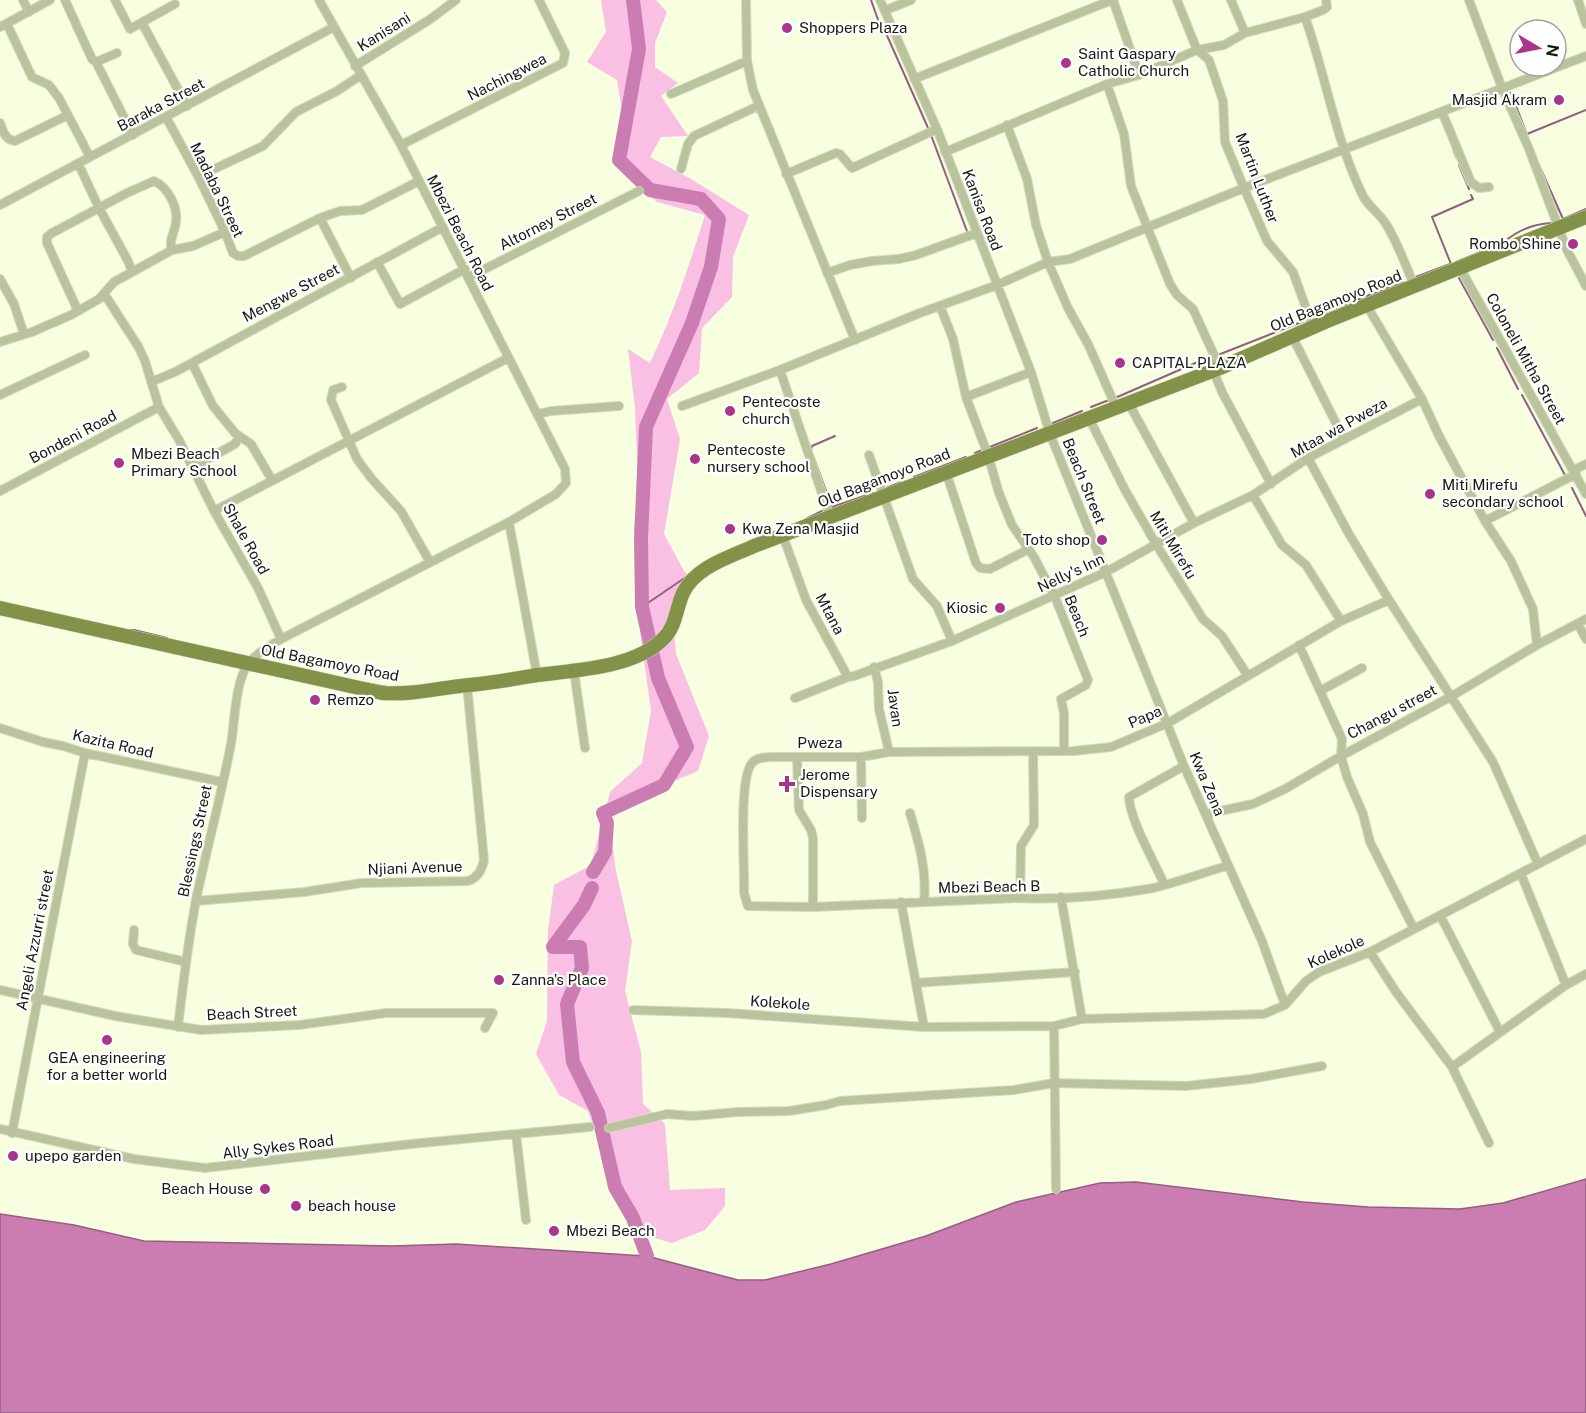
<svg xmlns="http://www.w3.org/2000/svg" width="1586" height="1413" font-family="'Public Sans',sans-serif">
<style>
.green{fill:#f9c0e4}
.water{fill:#cb7cb1;stroke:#955e80;stroke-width:1.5}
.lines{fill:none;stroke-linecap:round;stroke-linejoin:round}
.stream{stroke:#955e80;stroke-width:2}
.river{stroke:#cb7cb1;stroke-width:14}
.minor-casing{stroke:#d3dabe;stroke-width:10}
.primary-casing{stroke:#d3dabe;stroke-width:15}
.minor{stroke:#b9c39d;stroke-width:8}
.primary{stroke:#839249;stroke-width:14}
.poi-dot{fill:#aa348b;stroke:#fff;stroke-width:2}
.labels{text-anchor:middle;stroke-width:4.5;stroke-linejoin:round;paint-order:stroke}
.poi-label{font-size:15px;fill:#16190e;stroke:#fff;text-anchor:start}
.street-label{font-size:15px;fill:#16190e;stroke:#fff}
</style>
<rect width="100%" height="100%" fill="#f7ffe0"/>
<path class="green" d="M601 0H656L667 12 655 43V67L678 83 661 96 688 136 661 137 650 157 691 179 749 215 733 257 732 297 702 328 699 373 667 399 680 439 664 534 684 571 692 579 673 621 676 654 709 736 698 771 610 808 605 815 611 833 616 871 632 941 625 991 641 1052 643 1104 665 1124 670 1190 725 1188V1206L705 1230 672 1243 634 1232 615 1191 588 1111 559 1095 536 1054 547 1021 548 930 554 885 591 865 610 792 642 763 651 711 640 631 637 554 634 531 638 487 635 408 628 349 650 363C673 315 689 266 705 215L657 202 633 182 617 163 624 124 617 80 587 62 606 32Z"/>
<path class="water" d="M1586 1179V1413H0V1214L74 1225 144 1241 392 1246 456 1244 629 1255 647 1256 738 1280H765L831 1264 926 1236 1016 1202 1100 1183 1136 1182 1303 1202 1368 1207 1460 1209 1503 1203Z"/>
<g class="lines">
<path class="stream" d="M871 0 882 31H885L929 130
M1511 93 1526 132
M1527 134 1586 110
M931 135 968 234
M1453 149 1456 157
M1459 165 1469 189
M1539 165 1563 219 1586 209
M1504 242C1518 230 1533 224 1551 223
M1456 262 1495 246
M1451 264 1432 217 1473 199 1471 195
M1413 278 1450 264
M1459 278 1493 340
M1315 316 1403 282
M1497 348 1518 389
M1218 355 1304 321
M1522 395 1566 477
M1115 398 1200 361
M1091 407 1109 400
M1053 423 1082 411
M811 450 812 446 835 436
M975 453 1037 428
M814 458 832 507 873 493
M914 477 966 457
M886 488 904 481
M1572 488 1586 516
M806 519 822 511
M642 607 686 577
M129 630H134L167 638
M366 683 387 687"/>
<path class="river" d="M593 872 605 852 607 823 603 813 664 785 687 747 658 678 642 607 641 539 646 427 692 323 711 267 719 219 701 199 650 190 619 160 639 49 633 0
M592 888 584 905 553 947H580L582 968 567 1004 573 1062 598 1113 615 1187 633 1218 647 1256"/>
<defs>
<path id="minor" d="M23 0 29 12
M65 0 92 59 96 62 117 53
M115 0 130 29 175 4
M746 0 747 61 753 90 855 340
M880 0 937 129 1031 372 1050 434 1184 766 1262 941 1285 1005
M1113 0 1139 75
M1177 0 1197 50 1209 60 1223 101 1225 142 1244 188 1267 241 1293 272 1313 327
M1231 0 1245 33
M1469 0 1502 88 1529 149 1567 250 1586 286
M1578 0 1586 24
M886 10 911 0
M1305 17C1326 76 1335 139 1363 196 1369 207 1380 214 1386 224 1398 243 1406 267 1415 287
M142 23 187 106
M7 24 32 77 49 85 59 98 90 157
M0 27 50 0
M96 62 133 135
M355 66 429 20 456 0
M914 79 1112 0
M1107 84 1124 134 1131 186 1148 229 1170 284 1177 295 1193 309 1220 368
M671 94 747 61
M1442 112 1471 182 1479 188 1489 187
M166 117 199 178 225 232 233 253 238 256H244L320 218 340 211 362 210 419 181
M0 123C3 131 5 140 15 141L68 115
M1007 125 1027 179 1036 225 1048 262 1068 308 1088 344 1116 407
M401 145 563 63 565 53 539 0
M945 152 1107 84 1139 75 1197 50 1224 45 1245 33 1305 17 1323 10 1327 7 1326 0
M78 163 99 208 128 261 132 272
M681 169 688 144 694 136 758 106
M786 174 836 153 840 154 852 168 937 129
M199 178 212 170 263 146 296 112 337 91 361 75
M0 205 334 27
M320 218 351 278
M377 262 400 304 465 269
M1460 268 1586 494
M827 273 850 265 872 261 899 259 916 255 977 233
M469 277 639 191
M0 279 14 304 24 334
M105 295 138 346 145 361 159 407 179 440 214 511 258 588 281 639
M940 306 953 339 966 397 988 455 999 493 1012 525 1034 557 1055 597 1088 680 1086 685 1061 699 1064 713V751
M1367 306 1422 399 1439 436 1485 521 1511 561 1533 609 1537 645
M78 311 47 243V237L52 233 127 193 154 181C168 187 178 207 176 222 175 232 168 241 172 250L193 246 225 232
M1292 336 1344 439
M0 342 32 332 71 315 99 299 114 282 172 250
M192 363 213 406 235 433 251 444 272 480
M780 370 830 517
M1213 370 1222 392 1271 484
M151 382 175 372 443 227
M342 387 333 390 331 400 357 459 371 478 401 511 430 562
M0 395 85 355
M966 397 1031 372
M1128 402 1194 523
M682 406 780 370 920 313 997 285 1048 262 1070 259 1244 188 1586 56
M538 414 551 411 619 406
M1089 418 1125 490 1156 544 1203 619 1222 636 1248 676
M869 455 913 579 937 606 952 641
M1308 458 1349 534 1389 600 1493 762 1538 864
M193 467 235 444 239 437
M1574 470 1586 464
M946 472 976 563 980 568 990 569 1029 549
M0 491 159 407
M1253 495 1282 545 1306 565 1341 621
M214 511 508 358
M1485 521 1576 474
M509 522 537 675
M783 536 806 600 848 677 854 676 952 641 1106 572 1194 523 1253 495 1308 458 1422 399
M1578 624 1586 639
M1299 645 1342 739 1341 756 1347 777 1363 814 1370 842 1414 929
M874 667 878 682 879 709 889 752
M574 671 585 748
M1320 691 1362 668
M795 698 848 677
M0 728 43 742 63 746 85 753 222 782
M797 757 799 810 811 830 813 838V907
M861 757 862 818
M910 813C919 843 927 870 924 902
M1206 814 1253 804 1285 789 1341 756 1452 696 1537 645 1586 619
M1227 866C1201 873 1174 884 1148 889 1106 896 1062 900 1020 898L813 907 748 906 744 893C745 869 738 779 752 763 757 757 767 757 774 757H861L889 752 1074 751 1111 747 1168 723 1341 621 1389 600
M1521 874 1566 985
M1164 884C1155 863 1129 818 1129 797L1184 766
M1061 897 1082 1019
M1020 898 1021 846 1034 825 1033 751
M196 901 304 892 362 883 468 881C478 878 482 870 484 860L467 685
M901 902 924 1027
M1440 915 1500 1032
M134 930 133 944 136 950 186 962
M1370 952 1396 992 1452 1067 1489 1143
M916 983 1075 972
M0 990 115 1016 201 1030 299 1025 386 1013H493L485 1028
M633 1010 727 1013 924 1027 1054 1026 1082 1019 1264 1014 1285 1005 1306 981 1319 972 1370 952 1586 839
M1054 1026 1056 1189
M178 1027C183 984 188 942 196 900 207 848 221 796 231 744 235 720 235 683 248 664 256 653 270 646 281 639L509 522 556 494 566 483 565 469 401 145 319 0
M1452 1067 1566 985 1586 974
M609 1128 667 1114 693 1116 738 1112 789 1111 826 1105 840 1101 1014 1090 1054 1083 1186 1086 1251 1079 1322 1066
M0 1129 134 1159 205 1168 411 1144 590 1127
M12 1133 85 753
M516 1134 526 1220"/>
<path id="primary" d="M0 608 382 693C416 695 437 688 469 685 492 683 514 679 537 675 576 670 634 668 663 639 676 627 676 608 683 593 695 567 730 557 754 546L1220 368 1327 321 1586 217"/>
</defs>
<use href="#minor" class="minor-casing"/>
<use href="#primary" class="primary-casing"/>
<use href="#minor" class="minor"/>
<use href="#primary" class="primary"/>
</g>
<g class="poi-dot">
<circle cx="787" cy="28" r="6"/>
<circle cx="1066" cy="63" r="6"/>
<circle cx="1559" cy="100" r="6"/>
<circle cx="1573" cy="244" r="6"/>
<circle cx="1120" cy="363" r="6"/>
<circle cx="730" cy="411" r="6"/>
<circle cx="695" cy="459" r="6"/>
<circle cx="119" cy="463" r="6"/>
<circle cx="1430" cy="494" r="6"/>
<circle cx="730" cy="529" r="6"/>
<circle cx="1102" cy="540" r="6"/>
<circle cx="1000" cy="608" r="6"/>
<circle cx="315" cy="700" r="6"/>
<path d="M784 775h6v6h6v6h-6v6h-6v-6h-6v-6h6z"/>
<circle cx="499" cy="980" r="6"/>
<circle cx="107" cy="1040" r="6"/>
<circle cx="13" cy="1156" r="6"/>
<circle cx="265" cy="1189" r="6"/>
<circle cx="296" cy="1206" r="6"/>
<circle cx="554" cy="1231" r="6"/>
</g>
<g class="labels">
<g class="poi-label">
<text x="799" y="33">Shoppers Plaza</text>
<text x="1078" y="59">Saint Gaspary<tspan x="1078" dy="17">Catholic Church</tspan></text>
<text x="1547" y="105" text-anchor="end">Masjid Akram</text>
<text x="1561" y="249" text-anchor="end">Rombo Shine</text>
<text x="1132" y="368">CAPITAL PLAZA</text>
<text x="742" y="407">Pentecoste<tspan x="742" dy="17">church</tspan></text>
<text x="707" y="455">Pentecoste<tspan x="707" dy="17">nursery school</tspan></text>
<text x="131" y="459">Mbezi Beach<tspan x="131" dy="17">Primary School</tspan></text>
<text x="1442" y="490">Miti Mirefu<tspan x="1442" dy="17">secondary school</tspan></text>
<text x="742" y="534">Kwa Zena Masjid</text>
<text x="1090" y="545" text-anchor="end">Toto shop</text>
<text x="988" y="613" text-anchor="end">Kiosic</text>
<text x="327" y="705">Remzo</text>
<text x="800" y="780">Jerome<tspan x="800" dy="17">Dispensary</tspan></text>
<text x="511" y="985">Zanna's Place</text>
<text x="107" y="1063" text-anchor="middle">GEA engineering<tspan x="107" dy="17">for a better world</tspan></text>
<text x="25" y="1161">upepo garden</text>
<text x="253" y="1194" text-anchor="end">Beach House</text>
<text x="308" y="1211">beach house</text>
<text x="566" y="1236">Mbezi Beach</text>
</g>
<g class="street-label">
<text transform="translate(384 32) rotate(-32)" y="5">Kanisani</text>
<text transform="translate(507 77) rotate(-27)" y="5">Nachingwea</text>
<text transform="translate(161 105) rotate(-28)" y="5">Baraka Street</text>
<text transform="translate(1257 178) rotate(69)" y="5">Martin Luther</text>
<text transform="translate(217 190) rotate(64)" y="5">Madaba Street</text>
<text transform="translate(982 210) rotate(69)" y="5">Kanisa Road</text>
<text transform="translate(548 222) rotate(-27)" y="5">Altorney Street</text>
<text transform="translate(460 233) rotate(63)" y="5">Mbezi Beach Road</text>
<text transform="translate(291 293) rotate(-28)" y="5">Mengwe Street</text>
<text transform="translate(1336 301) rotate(-22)" y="5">Old Bagamoyo Road</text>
<text transform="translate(1526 359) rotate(61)" y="5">Coloneli Mitha Street</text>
<text transform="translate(1339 428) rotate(-29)" y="5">Mtaa wa Pweza</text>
<text transform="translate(73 437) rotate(-28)" y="5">Bondeni Road</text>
<text transform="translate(884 478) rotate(-21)" y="5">Old Bagamoyo Road</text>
<text transform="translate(1084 481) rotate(68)" y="5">Beach Street</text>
<text transform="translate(246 539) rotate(61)" y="5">Shale Road</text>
<text transform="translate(1173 545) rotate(59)" y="5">Miti Mirefu</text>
<text transform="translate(1071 573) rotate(-25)" y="5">Nelly's Inn</text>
<text transform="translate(830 614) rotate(62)" y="5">Mtana</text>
<text transform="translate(1077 616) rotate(68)" y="5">Beach</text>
<text transform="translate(330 663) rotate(11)" y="5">Old Bagamoyo Road</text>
<text transform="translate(895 708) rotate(82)" y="5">Javan</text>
<text transform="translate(1392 712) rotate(-28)" y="5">Changu street</text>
<text transform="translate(1145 717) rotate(-23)" y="5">Papa</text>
<text x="820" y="748">Pweza</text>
<text transform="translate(113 744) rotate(13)" y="5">Kazita Road</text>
<text transform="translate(1207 784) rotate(67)" y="5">Kwa Zena</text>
<text transform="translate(195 841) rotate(-78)" y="5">Blessings Street</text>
<text transform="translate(415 868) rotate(-2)" y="5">Njiani Avenue</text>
<text transform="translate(989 887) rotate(-1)" y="5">Mbezi Beach B</text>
<text transform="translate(35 940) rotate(-79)" y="5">Angeli Azzurri street</text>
<text transform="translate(1336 952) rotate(-24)" y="5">Kolekole</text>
<text transform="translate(780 1003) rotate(4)" y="5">Kolekole</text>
<text transform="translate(252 1013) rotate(-3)" y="5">Beach Street</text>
<text transform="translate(278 1147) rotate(-7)" y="5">Ally Sykes Road</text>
</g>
</g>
<g transform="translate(1538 48) rotate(100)"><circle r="28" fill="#ffffff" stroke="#a2a39f" stroke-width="1.5"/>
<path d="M0-4.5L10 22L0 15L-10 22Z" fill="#aa348b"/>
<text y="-9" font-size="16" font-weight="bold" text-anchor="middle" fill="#16190e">N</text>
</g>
</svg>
